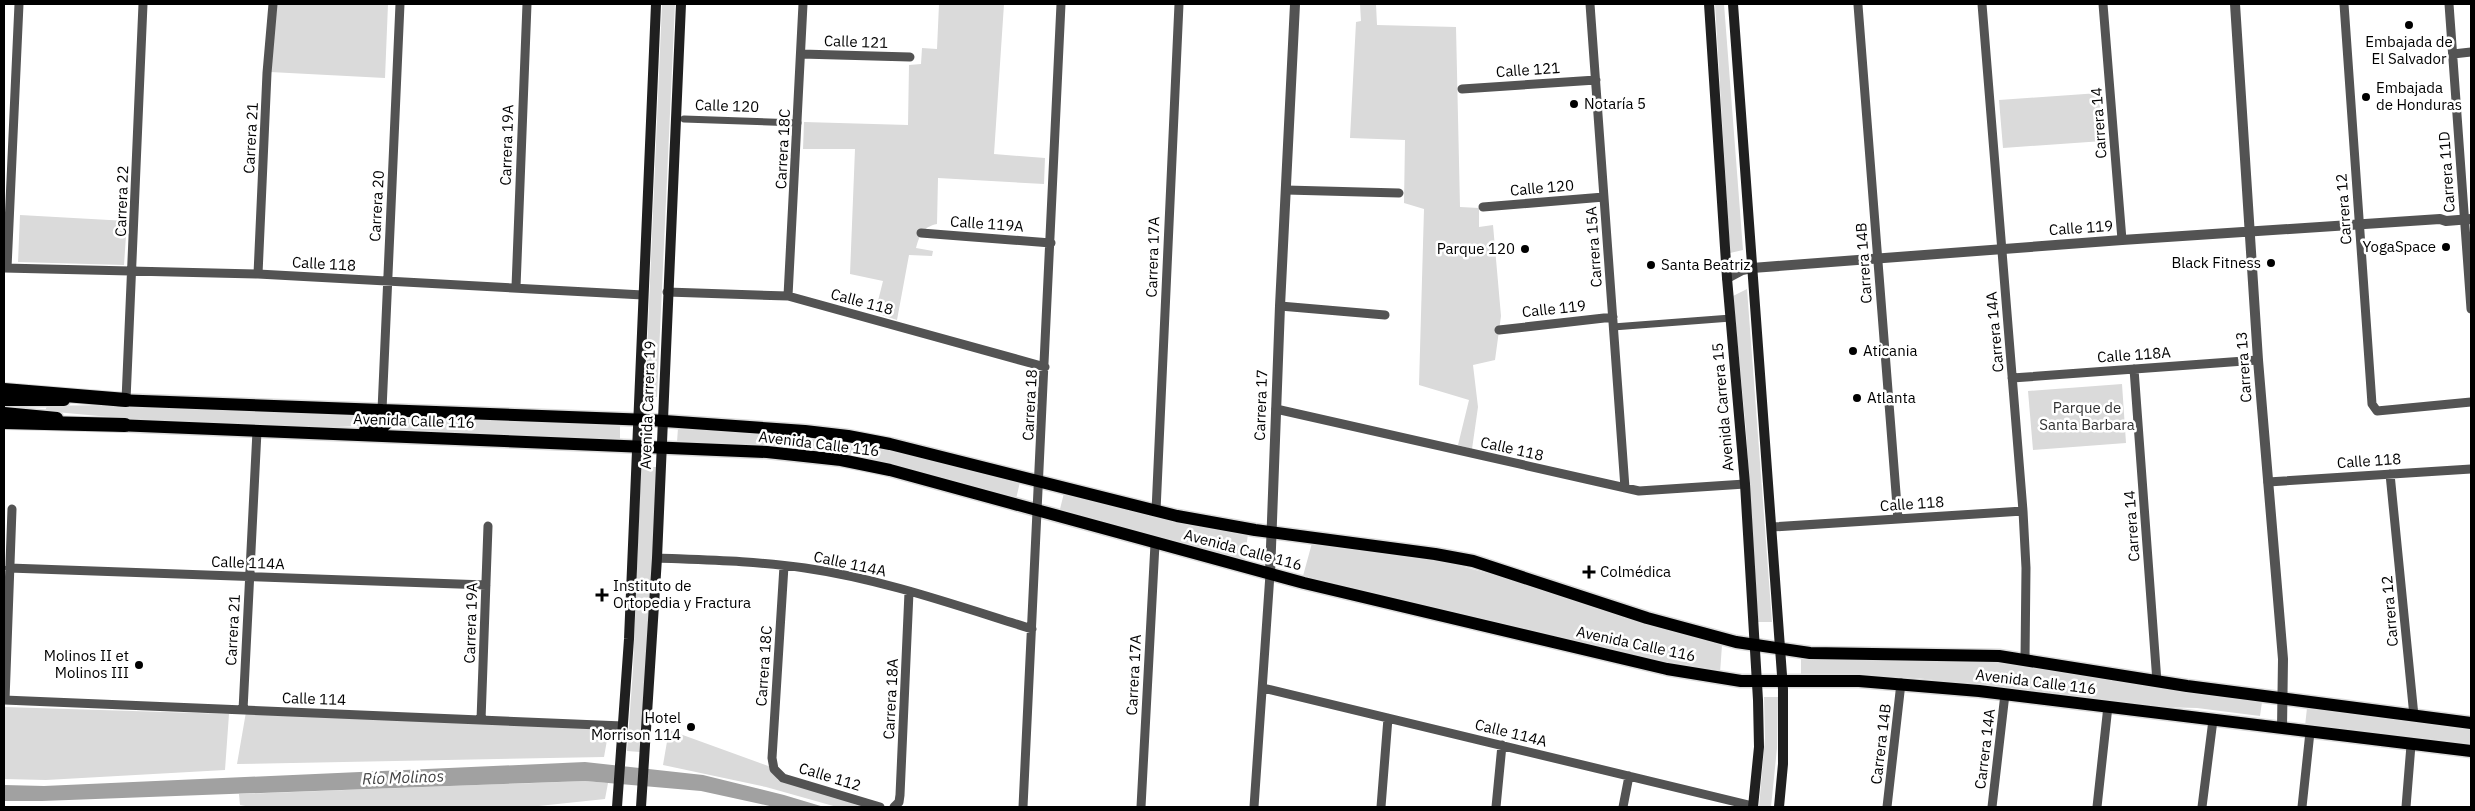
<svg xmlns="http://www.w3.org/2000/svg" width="2475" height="811" font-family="'IBM Plex Sans',sans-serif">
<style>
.green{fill:#dadada}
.water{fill:#a1a1a1}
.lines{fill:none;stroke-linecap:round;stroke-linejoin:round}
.primary-casing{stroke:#dbdbdb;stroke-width:15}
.trunk-casing{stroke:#dbdbdb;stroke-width:16}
.pedestrian{stroke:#535353;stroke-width:7}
.minor{stroke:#535353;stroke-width:9}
.tertiary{stroke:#535353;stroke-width:10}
.secondary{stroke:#202020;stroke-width:10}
.primary{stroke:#000;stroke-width:12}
.trunk{stroke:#000;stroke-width:14}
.poi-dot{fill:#000;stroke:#fff;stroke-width:2}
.labels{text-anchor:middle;stroke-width:5;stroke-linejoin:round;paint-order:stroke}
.street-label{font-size:15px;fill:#000;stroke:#fff}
.poi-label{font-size:15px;fill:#000;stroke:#fff;text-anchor:start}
.park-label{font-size:15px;fill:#313131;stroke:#fff}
.water-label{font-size:16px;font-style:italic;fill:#424242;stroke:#fff}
</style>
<rect width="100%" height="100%" fill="#fff"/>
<path class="green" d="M275 4H388L385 78 270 72Z
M662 4H675L657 397H645Z
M939 4H1004L994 154 1045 158 1044 184 938 178 937 224C923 227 920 234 916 248L933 251 932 256 909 255 897 320 875 313 883 281 850 274 855 149H803L804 122 908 125 909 65 921 64 922 48 937 49Z
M1360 4H1376L1377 25 1456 27 1460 207 1479 208V227L1493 225 1501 316 1495 360 1473 365 1478 407 1472 449 1458 445 1469 400 1419 385 1424 209 1404 203 1405 140 1350 138 1356 22 1361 21Z
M1715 4H1724L1743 250 1730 253Z
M2099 93 2103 141 2003 148 1999 100Z
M20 215 127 221 124 265 18 262Z
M1747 289 1772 622H1758L1746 431 1733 296Z
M2122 384 2126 443 2033 450 2028 391Z
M103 405 356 414 364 422 362 426 311 428 142 420 45 411 47 406Z
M400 416 620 424V439L400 433Z
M678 428 847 441 1020 482 1016 499 950 481 677 442Z
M641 467H657L651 601 640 752 627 751 633 670Z
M1064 493 1248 534 1244 562 1059 513Z
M1312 543 1438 560 1513 580 1668 631 1722 645 1720 673 1665 664 1303 576Z
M1801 658 1995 661 2140 685 2262 702 2260 716 2197 708 2160 707 1916 678 1801 676Z
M1764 697H1778L1777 748 1771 807H1759L1765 738Z
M4 707 229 714 225 770 46 780 4 779Z
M2307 708 2471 727V745L2305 726Z
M246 712 609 729 604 757 237 764Z
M669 730 771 767 778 780 877 807H837L766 787 663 765Z
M585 781 608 783 605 799 529 807H251L240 805 239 794Z"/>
<path class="water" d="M585 762 703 775 784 795 824 807H774L701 791 585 781 42 801H4V785L44 786Z"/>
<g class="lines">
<defs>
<path id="primary" d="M4 400H64
M116 400 650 420 805 431 848 436 890 444 1177 516 1255 530 1435 554 1473 561 1647 618 1736 642 1810 653 1999 656 2187 686 2471 723
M4 413 57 418
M116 425 767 452 841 460 890 470 1304 583 1667 669 1741 681H1859L1979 691 2471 751
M365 430 381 428 385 425 382 410"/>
<path id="trunk" d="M4 390 126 400
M4 422 125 425"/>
</defs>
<use href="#primary" class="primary-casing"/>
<use href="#trunk" class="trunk-casing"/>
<path class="pedestrian" d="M684 119 798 123
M1613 327 1731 318"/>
<path class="minor" d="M1590 4 1625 488
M1982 4 2023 511 2026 568 2025 659
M2103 4 2122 240
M2344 4 2372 404 2377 411 2471 402
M2449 4 2471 309
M1858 5 1898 519
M801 54 910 57
M2453 54 2471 52
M1462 89 1596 80
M1286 190 1399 193
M1483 207 1604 197
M921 233 1051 243
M4 268 258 274 643 295
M7 268 19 4
M258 274 267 73 273 4
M516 287 527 4
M667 292 788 296 1045 367
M788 296 803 4
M1280 306 1385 315
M1499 330 1613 317
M2134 369 2157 682
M2012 378 2258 360
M126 400 143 4
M1276 409 1639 491 1745 484
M382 410 400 4
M2390 474 2414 716
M2268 482 2471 469
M1156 511 1179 4
M1772 527 2023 511
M657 558C706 560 756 561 805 568 882 579 958 606 1032 629
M784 566 772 758 774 769 783 778 880 807
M9 568 486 585
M1263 688 1753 806
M4 700 623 726
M5 700 12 509
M243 710 257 431
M481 720 488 526
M894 807 899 802 900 795 909 592
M1023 807 1061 4
M1141 807 1155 544
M1254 807 1270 574
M1381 807 1388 718
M1496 807 1502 745
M1623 807 1629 776
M1887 807 1901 683
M1992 807 2005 694
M2097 807 2108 706
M2202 807 2213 720
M2302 807 2310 732
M2406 807 2411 745"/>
<path class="tertiary" d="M2235 4 2258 360 2283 659 2282 728
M1727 278 1742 270 1752 268 2122 240 2440 219 2446 221 2471 219
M1270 574 1280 306 1295 4"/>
<path class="secondary" d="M1709 4 1727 278 1745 484 1758 700 1759 747 1753 807
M1733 4 1783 689V764L1779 807
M617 807 629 639 656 4
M641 807 657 558 681 4"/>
<use href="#primary" class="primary"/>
<use href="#trunk" class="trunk"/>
</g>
<g class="poi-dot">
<circle cx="2409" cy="25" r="5"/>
<circle cx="2366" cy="97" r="5"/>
<circle cx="1574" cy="104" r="5"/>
<circle cx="2446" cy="247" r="5"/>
<circle cx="1525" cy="249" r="5"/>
<circle cx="2271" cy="263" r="5"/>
<circle cx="1651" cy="265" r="5"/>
<circle cx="1853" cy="351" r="5"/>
<circle cx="1857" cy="398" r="5"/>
<path d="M1586.5 564.5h5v5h5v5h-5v5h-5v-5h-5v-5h5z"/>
<path d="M599.5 587.5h5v5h5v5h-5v5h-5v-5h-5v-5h5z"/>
<circle cx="139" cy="665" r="5"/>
<circle cx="691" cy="727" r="5"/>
</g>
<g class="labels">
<g class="street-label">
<text transform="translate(856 42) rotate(2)" y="5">Calle 121</text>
<text transform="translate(1528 70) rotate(-4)" y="5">Calle 121</text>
<text transform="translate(727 106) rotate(2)" y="5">Calle 120</text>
<text transform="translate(2099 123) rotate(-94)" y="5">Carrera 14</text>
<text transform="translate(251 138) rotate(-87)" y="5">Carrera 21</text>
<text transform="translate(507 145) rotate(-88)" y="5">Carrera 19A</text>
<text transform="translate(783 149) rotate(-87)" y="5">Carrera 18C</text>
<text transform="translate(2447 172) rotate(-94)" y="5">Carrera 11D</text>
<text transform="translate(1542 188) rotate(-5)" y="5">Calle 120</text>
<text transform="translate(122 201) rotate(-88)" y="5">Carrera 22</text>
<text transform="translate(377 206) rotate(-87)" y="5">Carrera 20</text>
<text transform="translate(2344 209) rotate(-94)" y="5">Carrera 12</text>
<text transform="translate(987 224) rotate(4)" y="5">Calle 119A</text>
<text transform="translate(2081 228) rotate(-4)" y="5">Calle 119</text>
<text transform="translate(1594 247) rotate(-94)" y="5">Carrera 15A</text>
<text transform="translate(1153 257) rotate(-88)" y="5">Carrera 17A</text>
<text transform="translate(1864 263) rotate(-94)" y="5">Carrera 14B</text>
<text transform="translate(324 264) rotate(3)" y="5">Calle 118</text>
<text transform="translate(862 302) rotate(15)" y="5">Calle 118</text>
<text transform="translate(1554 309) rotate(-6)" y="5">Calle 119</text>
<text transform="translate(1995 332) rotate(-95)" y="5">Carrera 14A</text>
<text transform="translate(2134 355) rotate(-4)" y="5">Calle 118A</text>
<text transform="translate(2244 367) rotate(-94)" y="5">Carrera 13</text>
<text transform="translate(648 405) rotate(-88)" y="5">Avenida Carrera 19</text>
<text transform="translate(1030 405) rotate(-87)" y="5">Carrera 18</text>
<text transform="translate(1261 405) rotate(-88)" y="5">Carrera 17</text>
<text transform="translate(1723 407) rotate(-95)" y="5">Avenida Carrera 15</text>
<text transform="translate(414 421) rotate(2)" y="5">Avenida Calle 116</text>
<text transform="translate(819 444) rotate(7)" y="5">Avenida Calle 116</text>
<text transform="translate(1512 449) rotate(13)" y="5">Calle 118</text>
<text transform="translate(2369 461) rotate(-4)" y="5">Calle 118</text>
<text transform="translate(1912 504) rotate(-4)" y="5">Calle 118</text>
<text transform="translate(2132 526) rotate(-94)" y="5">Carrera 14</text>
<text transform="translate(1243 550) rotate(15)" y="5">Avenida Calle 116</text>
<text transform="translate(248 563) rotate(2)" y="5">Calle 114A</text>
<text transform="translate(850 564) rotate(12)" y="5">Calle 114A</text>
<text transform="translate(2390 611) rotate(-95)" y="5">Carrera 12</text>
<text transform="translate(471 623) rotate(-88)" y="5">Carrera 19A</text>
<text transform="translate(233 630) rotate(-87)" y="5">Carrera 21</text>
<text transform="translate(1636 644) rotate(12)" y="5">Avenida Calle 116</text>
<text transform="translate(764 666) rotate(-86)" y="5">Carrera 18C</text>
<text transform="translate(1134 675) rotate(-87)" y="5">Carrera 17A</text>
<text transform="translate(2036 682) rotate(7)" y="5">Avenida Calle 116</text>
<text transform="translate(314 699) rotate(2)" y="5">Calle 114</text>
<text transform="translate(891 699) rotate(-87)" y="5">Carrera 18A</text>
<text transform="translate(1511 733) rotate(14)" y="5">Calle 114A</text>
<text transform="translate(1881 744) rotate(-83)" y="5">Carrera 14B</text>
<text transform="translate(1985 749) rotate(-83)" y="5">Carrera 14A</text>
<text transform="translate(830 777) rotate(17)" y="5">Calle 112</text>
</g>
<g class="poi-label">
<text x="2409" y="47" text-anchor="middle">Embajada de<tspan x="2409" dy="17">El Salvador</tspan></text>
<text x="2376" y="93">Embajada<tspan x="2376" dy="17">de Honduras</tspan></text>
<text x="1584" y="109">Notaría 5</text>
<text x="2436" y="252" text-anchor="end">YogaSpace</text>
<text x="1515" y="254" text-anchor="end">Parque 120</text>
<text x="2261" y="268" text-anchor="end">Black Fitness</text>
<text x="1661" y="270">Santa Beatriz</text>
<text x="1863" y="356">Aticania</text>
<text x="1867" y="403">Atlanta</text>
<text x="1600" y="577">Colmédica</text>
<text x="613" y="591">Instituto de<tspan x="613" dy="17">Ortopedia y Fractura</tspan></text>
<text x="129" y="661" text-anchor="end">Molinos II et<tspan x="129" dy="17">Molinos III</tspan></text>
<text x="681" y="723" text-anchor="end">Hotel<tspan x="681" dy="17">Morrison 114</tspan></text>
</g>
<g class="park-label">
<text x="2087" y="413">Parque de<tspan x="2087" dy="17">Santa Barbara</tspan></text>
</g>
<g class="water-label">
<text transform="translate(403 777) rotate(-2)" y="6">Río Molinos</text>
</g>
</g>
<rect width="2475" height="811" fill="none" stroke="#000000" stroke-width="10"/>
</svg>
